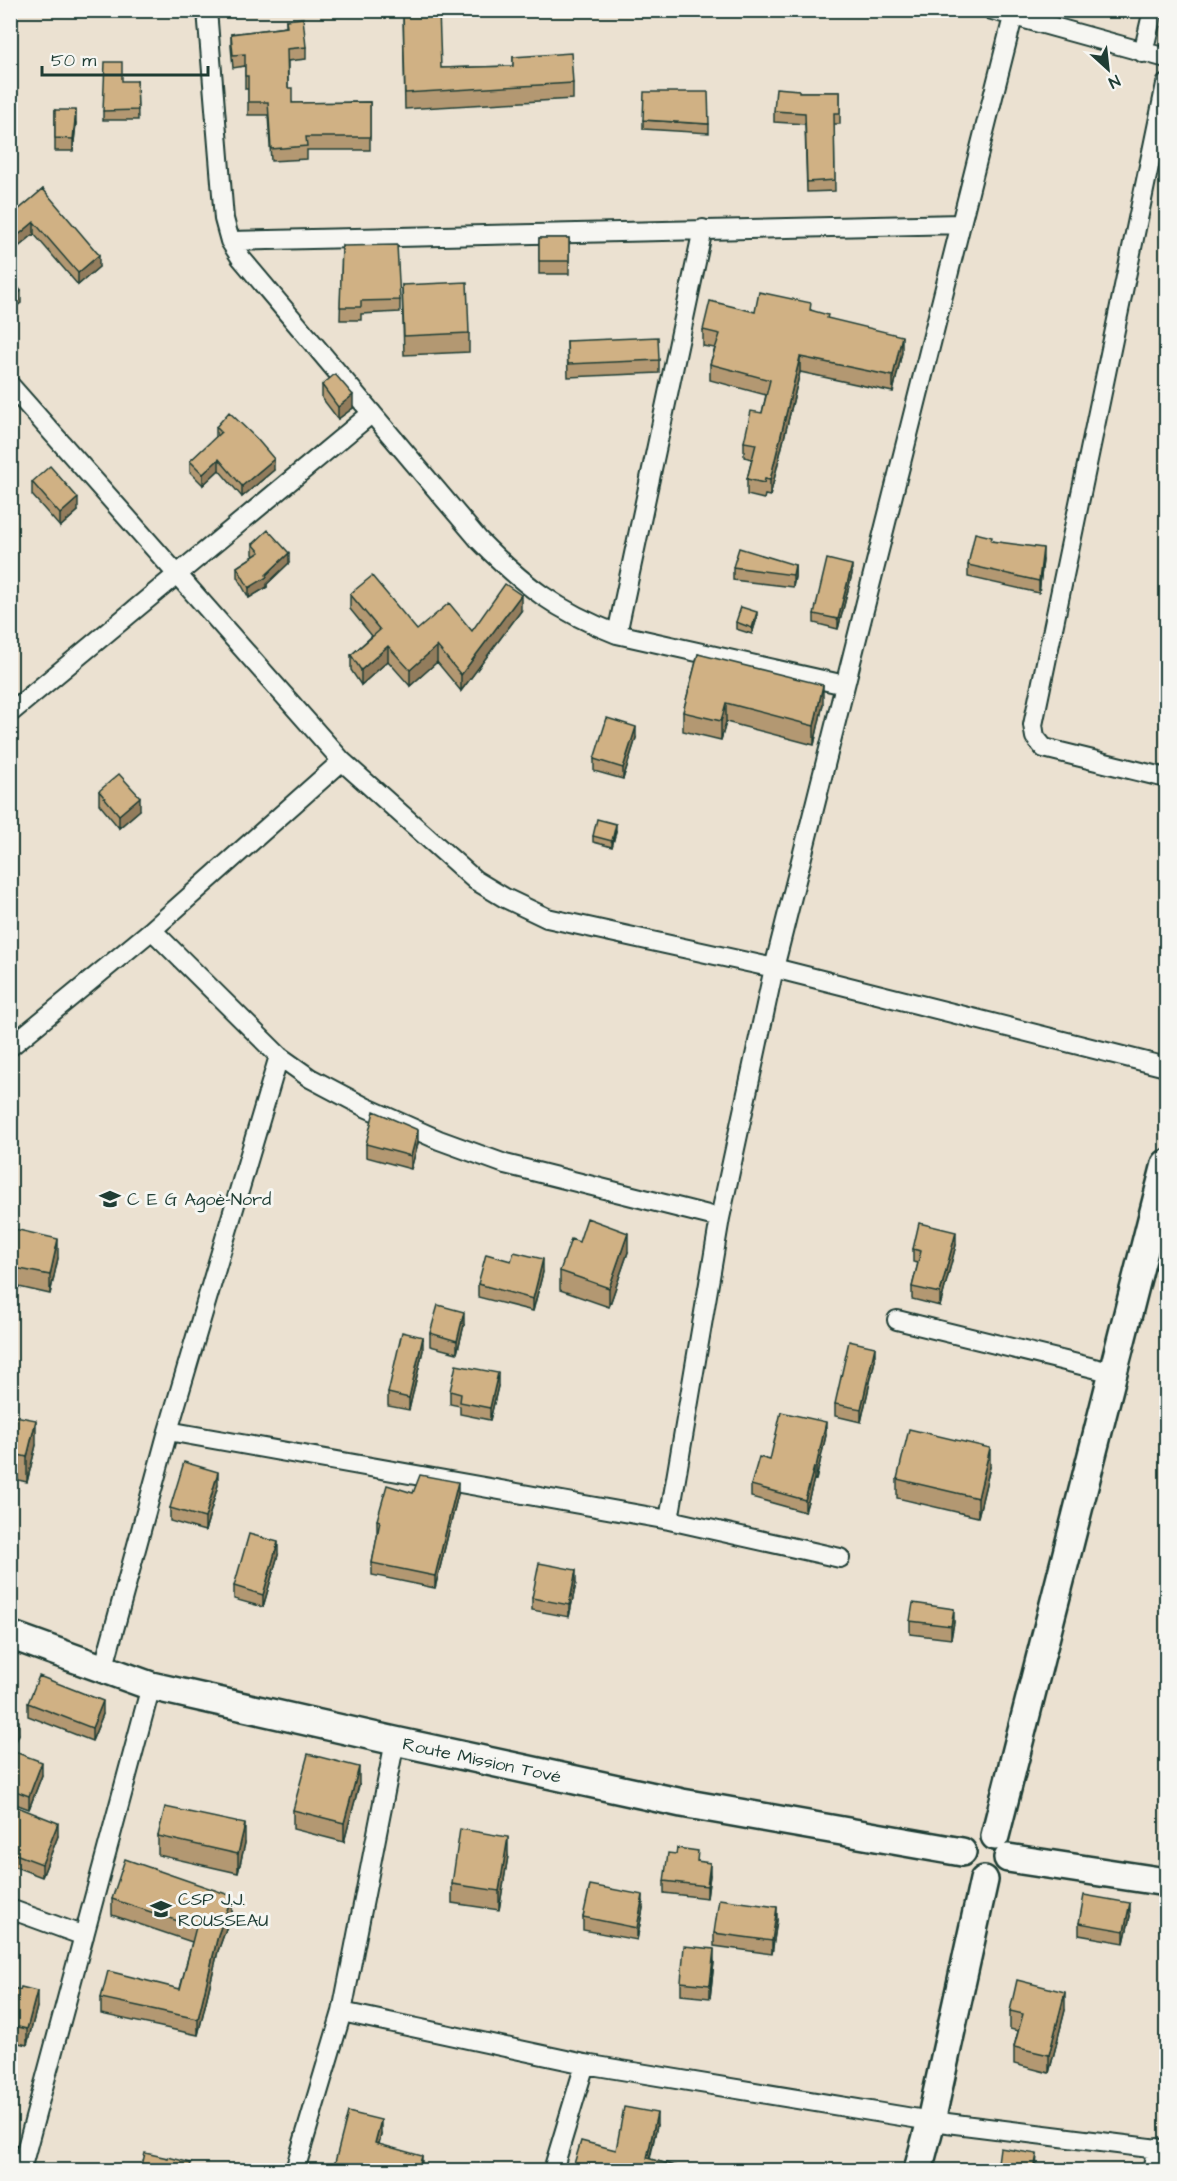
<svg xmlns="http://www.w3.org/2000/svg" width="1177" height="2181" font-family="'Architects Daughter',sans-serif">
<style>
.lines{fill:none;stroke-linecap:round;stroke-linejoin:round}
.street-casing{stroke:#1f3d34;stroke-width:22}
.secondary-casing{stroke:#1f3d34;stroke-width:32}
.street{stroke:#f6f6f2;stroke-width:18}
.secondary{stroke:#f6f6f2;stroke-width:27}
.wall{fill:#b39872;stroke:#1f3d34;stroke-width:1.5}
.shaded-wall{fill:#927c5c;stroke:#1f3d34;stroke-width:1.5}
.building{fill:#d0b184;stroke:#1f3d34;stroke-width:1.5}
.labels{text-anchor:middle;stroke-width:6;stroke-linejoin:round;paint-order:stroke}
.poi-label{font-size:18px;fill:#1f3d34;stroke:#f6f6f2;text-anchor:start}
.street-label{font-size:18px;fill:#1f3d34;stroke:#f6f6f2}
</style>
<rect width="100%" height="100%" fill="#ebe1d1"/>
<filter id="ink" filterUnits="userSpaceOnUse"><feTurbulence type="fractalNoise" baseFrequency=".0167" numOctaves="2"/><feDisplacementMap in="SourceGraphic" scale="12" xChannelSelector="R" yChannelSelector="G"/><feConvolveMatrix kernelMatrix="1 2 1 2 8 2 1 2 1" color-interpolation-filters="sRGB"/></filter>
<g filter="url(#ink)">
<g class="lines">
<defs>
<path id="street" d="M207 10 224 219 230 241 241 258 479 540C523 585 557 611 617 634L845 685
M992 10 1166 58
M1143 53 1153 10
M1166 84 1033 725 1035 737 1044 748 1166 778
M230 241 961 224
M10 385 342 761 475 880 505 898 547 918 774 968 1166 1067
M617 634 703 229
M10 713 372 413
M152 930 279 1056 310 1078 365 1107 439 1140 505 1164 720 1218
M10 1047 152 930 342 761
M897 1320 1114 1373
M168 1431 669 1520 840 1558
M669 1520 720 1218 774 968 1013 17
M103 1670 168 1431 279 1056
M10 1909 84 1936
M342 2012 585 2064 931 2121 1166 2150
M21 2170 151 1686
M295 2170 342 2012 395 1741
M553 2170 585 2064
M1152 2170 1157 2148"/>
<path id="secondary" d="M10 1635 151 1686 395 1741 682 1803 962 1852
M995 1836 1166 1164
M1008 1858 1166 1882
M918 2170 931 2121 984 1880"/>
</defs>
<use href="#street" class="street-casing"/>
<use href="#secondary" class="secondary-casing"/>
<use href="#street" class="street"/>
<use href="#secondary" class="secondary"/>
</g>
<path class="wall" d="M403 10 441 68 513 66V57L573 83V99L405 109Z
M286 20 306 47V59L288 61V88L292 103 370 102V150H307V159L271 161 268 115H248V89H245V66L233 68 231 46V34L286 27Z
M137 81 138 120H103V111Z
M799 92H840V124H834L835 191 807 192 805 124 774 122V111Z
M55 110 76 123 73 151H55Z
M643 120 709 124V133L643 129Z
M43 189 99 267 78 285 34 234 10 254V217Z
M539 238H569V274H539Z
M342 246 400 300V312L361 314V320H340Z
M402 285 469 333V352L404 355Z
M811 310 828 319 902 352 893 392 800 372 770 496 765 495 764 499 747 495V479L752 459 744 457V442L762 413 766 395 710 380V364L715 348 703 346V330L755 312Z
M567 341 659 360V373L568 377Z
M322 385 353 408 338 419 322 398Z
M216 427 274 470 242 497 219 470 203 485 190 472V461L216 438Z
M32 482 78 511 60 527 32 495Z
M992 541 1043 560 1039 593 968 577V565Z
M253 544 289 563 267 584V587L249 598 237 577V567L254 556 253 554Z
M795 565V577L793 587 733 580V567Z
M852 574 838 629 814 623V614Z
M350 594 417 630 472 631 521 611 461 691 437 662 410 686 388 661 361 685 351 670V655L372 636 350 609Z
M757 618 752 634 736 629V622Z
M698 654 823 704 814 745 726 722 721 740 683 731V712Z
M636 738 623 779 594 771V759Z
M99 791 140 810 119 828 99 804Z
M616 831 612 847 593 842V836Z
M418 1143 411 1169 366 1157V1144Z
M10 1228 58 1258 50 1294 10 1285Z
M956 1245 940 1306 912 1299V1287L918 1263 913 1262V1249Z
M628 1252 609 1307 560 1290V1271Z
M511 1261 543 1272 533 1311 478 1297V1284Z
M1167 1322V1342L1165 1341V1328Z
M464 1325 457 1353 430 1346V1333Z
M423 1350 409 1410 388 1406V1393Z
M875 1360 861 1422 835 1416V1404Z
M498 1386 490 1420 460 1414V1406L450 1404V1391Z
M10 1415 36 1445 27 1482 10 1478Z
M826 1435 816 1480 814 1479 805 1512 751 1497V1485Z
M990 1467 978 1517 897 1498V1479Z
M218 1485 205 1531 170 1521V1508Z
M413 1493 458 1494 435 1588 372 1575V1563L378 1533H377V1520Z
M278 1555 263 1607 234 1599V1586Z
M576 1583 569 1617 532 1610V1598Z
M910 1621 954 1622 951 1639 910 1634Z
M28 1703 103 1714 92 1741 28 1716Z
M10 1718 19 1734 12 1751 42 1775 29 1809 10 1802Z
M359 1785 344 1842 293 1829V1810Z
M10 1817 58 1836 42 1877 10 1865Z
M158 1836 245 1843 238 1873 158 1855Z
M508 1856 499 1910 452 1903V1884Z
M698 1861 710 1875 707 1898 664 1893V1881Z
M112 1899 232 1912 218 1951 198 2035 101 2014V1998L180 1989 192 1942 112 1915Z
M643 1908 637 1940 583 1930V1917Z
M1130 1916 1124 1943 1079 1935V1923Z
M777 1920 772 1954 714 1946V1933Z
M714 1962 710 1998 681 1995V1982Z
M10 1987 37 2007 27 2045 10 2041Z
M1065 2010 1049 2073 1014 2064V2047L1018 2031 1010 2029V2011Z
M657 2125 650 2159 689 2170H574V2164L616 2150Z
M381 2135 379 2144 422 2170H334V2166Z"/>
<path class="shaded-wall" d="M76 110V123L73 151V139Z
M34 222V234L10 254V242Z
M99 255V267L78 285V273Z
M21 291V303L10 311V299Z
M902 336V352L893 392V376Z
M800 357V372L770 496V480Z
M353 395V408L338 419V407Z
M219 459V470L203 485V474Z
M274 459V470L242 497V486Z
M78 498V511L60 527V514Z
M1043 548V560L1039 593V581Z
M289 553V563L267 584V587L249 598V588L266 575Z
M795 565V577L793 587V575Z
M852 565V574L838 629V619Z
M521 595V611L461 691V675Z
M757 612V618L752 634V628Z
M388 646V661L361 685V670Z
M437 646V662L410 686V670Z
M823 685V704L814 745V726Z
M726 703V722L721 740V721Z
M636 727V738L623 779V768Z
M140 797V810L119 828V815Z
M616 824V831L612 847V841Z
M418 1130V1143L411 1169V1156Z
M956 1232V1245L940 1306V1293Z
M628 1233V1252L609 1307V1288Z
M58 1239V1258L50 1294V1275Z
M543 1259V1272L533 1311V1299Z
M464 1312V1325L457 1353V1341Z
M423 1337V1350L409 1410V1398Z
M875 1347V1360L861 1422V1409Z
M498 1373V1386L490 1420V1408Z
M36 1420V1445L27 1482V1457Z
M826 1422V1435L816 1480V1467Z
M990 1448V1467L978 1517V1498Z
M814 1467V1479L805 1512V1500Z
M218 1472V1485L205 1531V1518Z
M458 1482V1494L435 1588V1576Z
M278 1542V1555L263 1607V1595Z
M576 1570V1583L569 1617V1605Z
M954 1609V1622L951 1639V1626Z
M103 1701V1714L92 1741V1728Z
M19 1721V1734L10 1756V1743Z
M42 1762V1775L29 1809V1796Z
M359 1767V1785L344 1842V1823Z
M58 1823V1836L42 1877V1864Z
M245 1824V1843L238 1873V1854Z
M508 1837V1856L499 1910V1891Z
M710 1863V1875L707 1898V1886Z
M643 1895V1908L637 1940V1928Z
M232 1896V1912L218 1951 198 2035V2019L218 1935Z
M1130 1903V1916L1124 1943V1931Z
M777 1907V1920L772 1954V1941Z
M714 1949V1962L710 1998V1985Z
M37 1991V2007L27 2045V2029Z
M1065 1992V2010L1049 2073V2055Z
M657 2113V2125L647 2170V2158Z
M381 2120V2135L375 2158V2143Z
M1037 2154 1036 2170H1034Z
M422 2156V2170H418Z"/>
<path class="building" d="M403 10H439L441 68 513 66V57L571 53 573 83 405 93Z
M303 18 306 47 287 49 288 88H292V103L370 102V137H306L307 146 271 149 268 102H248V76H245V54L233 55 231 34 287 27 286 20Z
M105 62H122V81H137L138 110 103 111Z
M776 88 799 90V92H840V113H834L835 180 807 182 805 113 774 111Z
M644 92H708L709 124 643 120Z
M55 110H76L73 139 55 138Z
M43 189 99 255 78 273 34 222 10 242V217Z
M539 238H569V261H539Z
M397 245 400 300 361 301V307H340L342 246Z
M10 276 21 291 10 299Z
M467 282 469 333 404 336 402 285Z
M759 292 811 303 810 310 828 315 827 318 902 336 893 376 800 357 770 480 765 479 764 483 747 479 756 444 744 442 751 411 762 413 770 380 710 364 720 334 703 330 710 301 755 312Z
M658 337 659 360 568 364 567 341Z
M335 374 353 395 338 407 322 385Z
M229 412 257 439 274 459 242 486 219 459 203 474 190 461 221 432 216 427Z
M50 466 78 498 60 514 32 482Z
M268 530 289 553 266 575 267 577 249 588 237 567 260 552 253 544Z
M975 533 992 537 991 541 1043 548 1039 581 968 565Z
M739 548 795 565 793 575 733 567Z
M827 559 852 565 838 619 814 614Z
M372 576 417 630 449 603 472 631 505 584 521 595 461 675 437 646 410 670 388 646 361 670 351 655 380 630 350 594Z
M741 607 757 612 752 628 736 622Z
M698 654 823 685 814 726 726 703 721 721 683 712Z
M607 718 636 727 623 768 594 759Z
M119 774 140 797 119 815 99 791Z
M597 819 616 824 612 841 593 836Z
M374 1111 418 1130 411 1156 366 1144Z
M587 1218 628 1233 609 1288 560 1271 571 1239 579 1242Z
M919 1223 956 1232 940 1293 912 1287 921 1251 913 1249Z
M10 1228 58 1239 50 1275 10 1267Z
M514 1252 543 1259 533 1299 478 1284 486 1254 511 1261Z
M438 1305 464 1312 457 1341 430 1333Z
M402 1332 423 1337 409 1398 388 1393Z
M849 1341 875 1347 861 1409 835 1404Z
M456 1365 498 1373 490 1408 460 1402 461 1394 450 1391Z
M781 1412 826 1422 816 1467H814L805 1500 751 1485 759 1457 770 1460Z
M10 1415 36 1420 27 1457 10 1453Z
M909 1429 990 1448 978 1498 897 1479Z
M184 1462 218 1472 205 1518 170 1508Z
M420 1475 458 1482 435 1576 372 1563 380 1521 377 1520 387 1485 413 1493Z
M249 1534 278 1542 263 1595 234 1586Z
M539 1563 576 1570 569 1605 532 1598Z
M913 1603 954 1609 951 1626 910 1621Z
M39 1676 103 1701 92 1728 28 1703Z
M10 1718 19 1721 10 1743Z
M12 1751 42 1762 29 1796 10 1789V1755Z
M308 1754 359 1767 344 1823 293 1810Z
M15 1806 58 1823 42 1864 10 1852V1817Z
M165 1807 245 1824 238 1854 158 1836Z
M460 1829 508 1837 499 1891 452 1884Z
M677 1848 698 1851 697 1861 710 1863 707 1886 664 1881 668 1853 676 1854Z
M125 1859 232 1896 218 1935 198 2019 101 1998 108 1971 180 1989 196 1927 112 1899Z
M590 1885 643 1895 637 1928 583 1917Z
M1084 1895 1130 1903 1124 1931 1079 1923Z
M719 1899 777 1907 772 1941 714 1933Z
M684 1946 714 1949 710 1985 681 1982Z
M1017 1980 1065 1992 1049 2055 1014 2047 1023 2014 1010 2011Z
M10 1987 20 1990 21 1987 37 1991 27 2029 10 2025Z
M624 2107 657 2113 647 2158 689 2170H596L574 2164 581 2141 616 2150Z
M348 2112 381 2120 375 2143 422 2156 418 2170H340L341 2168 334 2166Z
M1000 2148 1037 2154 1034 2170H997Z
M145 2153 168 2158V2157L191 2163 189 2170H141Z"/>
</g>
<defs>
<symbol id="school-bare" viewBox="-9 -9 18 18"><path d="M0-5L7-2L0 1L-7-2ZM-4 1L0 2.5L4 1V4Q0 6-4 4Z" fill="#1f3d34" stroke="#f6f6f2" stroke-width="2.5" paint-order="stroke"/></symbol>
</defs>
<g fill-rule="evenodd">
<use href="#school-bare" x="95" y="1184" width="30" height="30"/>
<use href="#school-bare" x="146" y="1894" width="30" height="30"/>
</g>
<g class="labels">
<g class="poi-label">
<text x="127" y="1205">C E G Agoè-Nord</text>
<text x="178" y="1905">CSP J.J.<tspan x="178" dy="21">ROUSSEAU</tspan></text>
</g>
<g class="street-label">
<text transform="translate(482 1760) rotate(12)" y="6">Route Mission Tové</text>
</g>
</g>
<rect width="1177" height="2181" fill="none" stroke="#f6f6f2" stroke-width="36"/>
<rect x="18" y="18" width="1141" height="2145" fill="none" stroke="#1f3d34" stroke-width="2" filter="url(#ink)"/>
<g transform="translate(1108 69) rotate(153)" stroke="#f6f6f2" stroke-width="4.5" paint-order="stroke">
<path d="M0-4.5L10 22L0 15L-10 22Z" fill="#1f3d34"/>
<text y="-9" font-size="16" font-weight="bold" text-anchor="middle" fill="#1f3d34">N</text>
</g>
<path d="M42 66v9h166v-9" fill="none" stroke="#1f3d34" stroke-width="3"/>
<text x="51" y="66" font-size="18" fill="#1f3d34" stroke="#f6f6f2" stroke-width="4.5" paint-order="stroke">50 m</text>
</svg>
